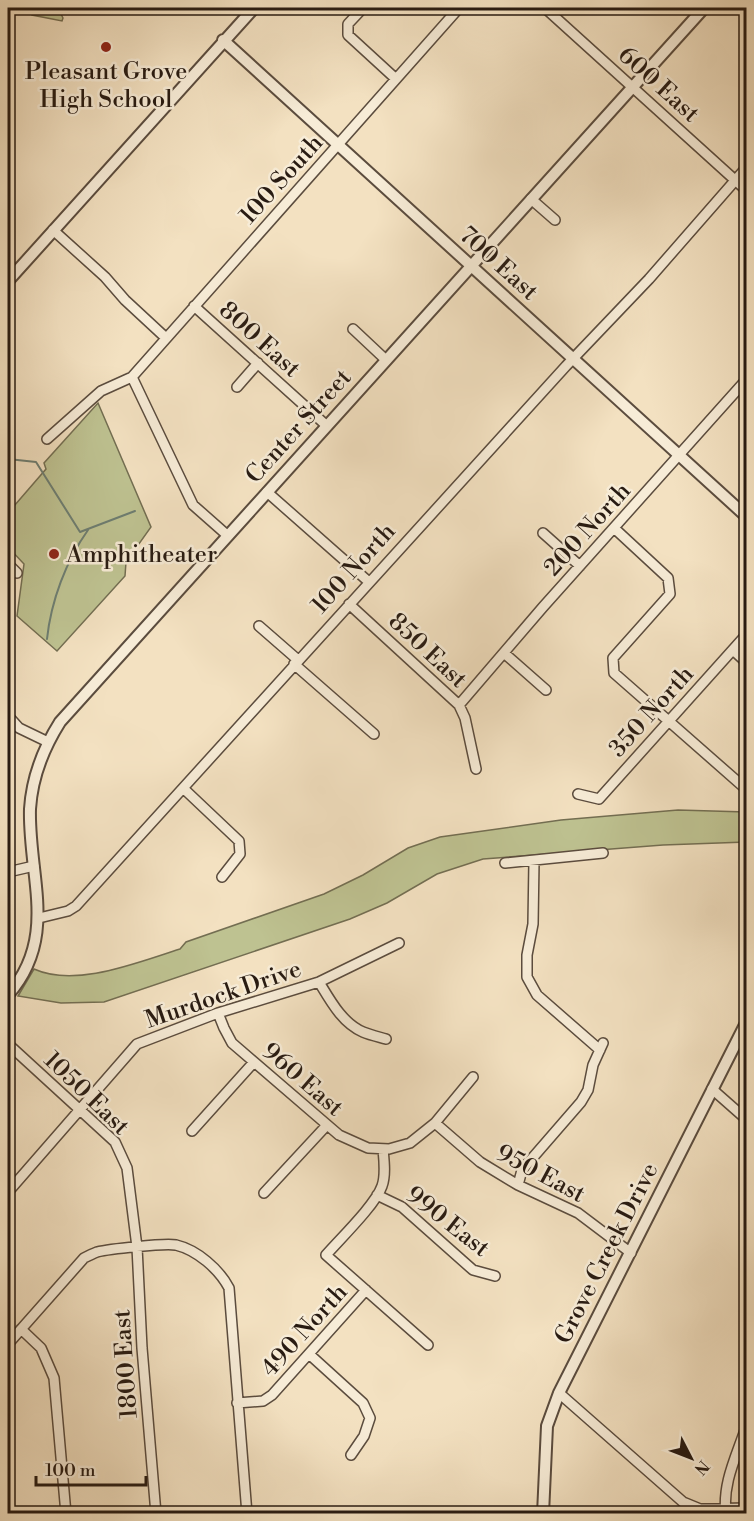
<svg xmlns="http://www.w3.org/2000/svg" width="754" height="1521" font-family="'Libre Bodoni',serif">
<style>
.green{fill:#bec291;stroke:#736e52;stroke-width:1.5}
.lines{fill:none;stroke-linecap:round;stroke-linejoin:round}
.stream{stroke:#6d7d71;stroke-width:2}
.minor-casing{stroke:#5b4c3e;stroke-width:12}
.tertiary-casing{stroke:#5b4c3e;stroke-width:14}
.minor{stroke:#f7ecd7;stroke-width:9}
.tertiary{stroke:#f7ecd7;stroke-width:10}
.poi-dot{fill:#8f2418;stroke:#f7ecd7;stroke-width:2}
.labels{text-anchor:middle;stroke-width:5;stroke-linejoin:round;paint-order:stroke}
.poi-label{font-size:24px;fill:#281b12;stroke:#f7ecd7}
.street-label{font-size:24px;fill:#281b12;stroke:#f7ecd7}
</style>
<rect width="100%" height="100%" fill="#f3e1c1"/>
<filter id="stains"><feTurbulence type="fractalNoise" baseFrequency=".00333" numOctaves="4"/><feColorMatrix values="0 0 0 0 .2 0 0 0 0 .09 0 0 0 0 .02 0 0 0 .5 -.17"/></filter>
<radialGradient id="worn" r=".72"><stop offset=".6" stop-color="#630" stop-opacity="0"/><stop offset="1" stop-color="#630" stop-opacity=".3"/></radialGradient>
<path class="green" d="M31 8H58L63 18 62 21 32 15Z
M98 403 151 527 126 562 125 576 57 651 17 616 24 564 8 547V513L46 469 44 463Z
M678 810 746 812V842L663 845 483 859 437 874 387 903 350 919 104 1002 61 1003 18 996 34 969C76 988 138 962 180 949L186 942 324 894 363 875 408 848 440 837 561 820Z"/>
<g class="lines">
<path class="stream" d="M8 459 36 462 80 532 135 511
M47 639C51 601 66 561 88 530"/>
<defs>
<path id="minor" d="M363 8 348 24V35L396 79
M545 8 746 190
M531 199 555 220
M53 230 105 277 125 300 166 338
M194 306 327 426
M353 329 386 360
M132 377 193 505 227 535
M237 387 258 363
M47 439 101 391 132 377 459 8
M267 492 369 582
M614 528 668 578 670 594 613 658 614 673 746 789
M543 533 580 566
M8 564 17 573
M349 604 459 705 465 718 476 769
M259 626 298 660
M733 650 746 662
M504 653 546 690
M294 664 374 734
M459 705 543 607 746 380
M10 718 19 728 48 742
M183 788 239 841 240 854 222 877
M578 794 599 799 746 635
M534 861 533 924 527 955V977L537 995 600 1050
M505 863 603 853
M8 872 34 866
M39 918 68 911 76 906 566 366 649 279 746 168
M319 982C330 1000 342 1023 363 1032 370 1035 379 1037 386 1039
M218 1013 224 1028 232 1043 339 1135 368 1148 389 1149 410 1143 435 1123 473 1077
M8 1044 115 1142 127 1168 137 1247 142 1348 156 1514
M712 1089 746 1119
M435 1123 480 1162 518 1185 578 1213 631 1253
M192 1131 254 1062
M383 1149C384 1160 386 1175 382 1186 376 1204 340 1239 326 1255L428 1345
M518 1185 522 1170 581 1102 588 1090 593 1065 603 1043
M8 1192 137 1044 218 1013 319 982 399 943
M264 1193 327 1125
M377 1195 402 1207 473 1270 495 1276
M21 1329 41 1348 54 1378 66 1514
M8 1344 84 1258C88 1256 92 1254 97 1252 109 1249 164 1243 176 1245 197 1250 219 1269 229 1288L247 1514
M309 1354 363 1403 370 1418 364 1436 351 1455
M559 1393 683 1502 700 1509 746 1508
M237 1403 263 1401 272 1395 366 1290
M726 1514C722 1483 737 1455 746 1427"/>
<path id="tertiary" d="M223 40 746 516
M8 281 254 8
M8 995C59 937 28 876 30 809 32 777 43 749 60 722L704 8
M543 1514 547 1426 559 1393 746 1023"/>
</defs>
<use href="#minor" class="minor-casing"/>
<use href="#tertiary" class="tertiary-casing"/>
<use href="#minor" class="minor"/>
<use href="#tertiary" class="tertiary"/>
</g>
<g class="poi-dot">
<circle cx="106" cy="47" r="6"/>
<circle cx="54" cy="554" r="6"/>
</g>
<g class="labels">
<g class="poi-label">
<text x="106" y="79">Pleasant Grove<tspan x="106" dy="28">High School</tspan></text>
<text x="66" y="562" text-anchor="start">Amphitheater</text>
</g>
<g class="street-label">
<text transform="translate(659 84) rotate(42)" y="8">600 East</text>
<text transform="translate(281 179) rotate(-48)" y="8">100 South</text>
<text transform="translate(499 263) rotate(42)" y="8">700 East</text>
<text transform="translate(260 339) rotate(42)" y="8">800 East</text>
<text transform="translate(298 426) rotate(-48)" y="8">Center Street</text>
<text transform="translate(587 529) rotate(-48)" y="8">200 North</text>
<text transform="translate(353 568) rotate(-48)" y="8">100 North</text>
<text transform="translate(428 650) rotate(43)" y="8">850 East</text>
<text transform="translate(651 711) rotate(-48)" y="8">350 North</text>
<text transform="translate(223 994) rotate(-19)" y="8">Murdock Drive</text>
<text transform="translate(303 1079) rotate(41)" y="8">960 East</text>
<text transform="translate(87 1093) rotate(44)" y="8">1050 East</text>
<text transform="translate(541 1173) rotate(28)" y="8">950 East</text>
<text transform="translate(448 1221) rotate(38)" y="8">990 East</text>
<text transform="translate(606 1253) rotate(-63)" y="8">Grove Creek Drive</text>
<text transform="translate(304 1330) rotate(-48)" y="8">490 North</text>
<text transform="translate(125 1364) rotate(-94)" y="8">1800 East</text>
</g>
</g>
<rect width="754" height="1521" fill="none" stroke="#f3e1c1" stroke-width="30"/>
<rect x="9" y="9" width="736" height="1503" fill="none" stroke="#281b12" stroke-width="3"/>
<rect x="15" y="15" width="724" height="1491" fill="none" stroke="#281b12" stroke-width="1.5"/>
<g transform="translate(691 1458) rotate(132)" stroke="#f7ecd7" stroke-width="4.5" paint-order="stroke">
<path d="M0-4.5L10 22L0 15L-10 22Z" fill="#281b12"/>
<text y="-9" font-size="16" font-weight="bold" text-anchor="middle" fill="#281b12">N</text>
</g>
<path d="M36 1476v9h110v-9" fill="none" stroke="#281b12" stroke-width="3"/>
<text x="45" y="1476" font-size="18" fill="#281b12" stroke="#f7ecd7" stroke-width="4.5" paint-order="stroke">100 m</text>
<rect width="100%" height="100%" filter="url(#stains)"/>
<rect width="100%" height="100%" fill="url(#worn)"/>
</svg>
